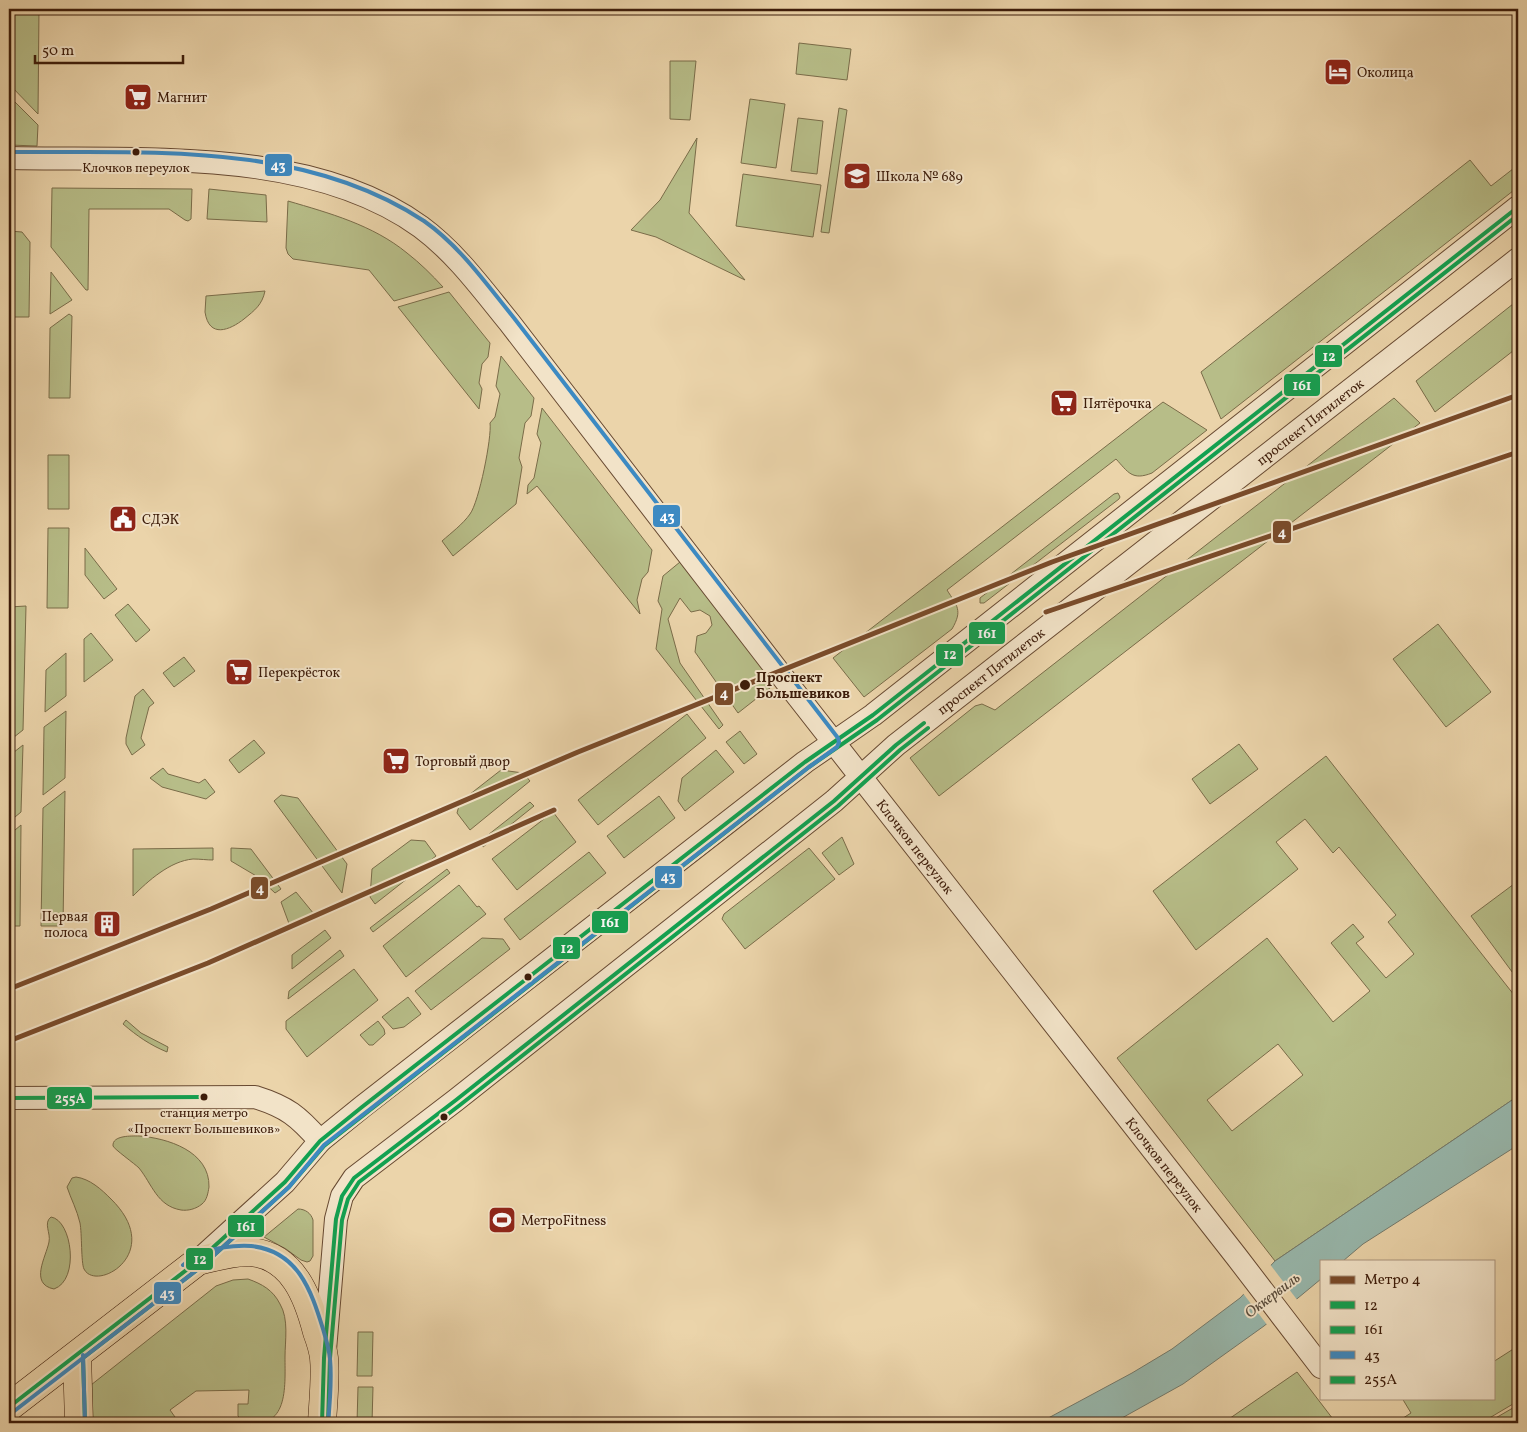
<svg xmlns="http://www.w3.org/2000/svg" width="1527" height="1432" font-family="Vollkorn,serif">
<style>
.green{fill:#b7bd88;stroke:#7a6c49;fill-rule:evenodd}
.water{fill:#98b8ad;stroke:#747a6c}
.pier{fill:#ebd4aa}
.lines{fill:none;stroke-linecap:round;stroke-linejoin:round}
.minor-casing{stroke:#684a32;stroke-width:24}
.major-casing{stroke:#3d1c0a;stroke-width:29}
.minor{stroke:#f2e3c8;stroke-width:22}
.major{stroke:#ebd4aa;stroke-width:28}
.bus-1-casing{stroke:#f2e3c8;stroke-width:8}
.bus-2-casing{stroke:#f2e3c8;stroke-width:8}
.bus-3-casing{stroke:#f2e3c8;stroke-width:8}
.bus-4-casing{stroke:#f2e3c8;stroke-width:8}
.bus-1{stroke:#12a151;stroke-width:4}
.bus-2{stroke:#12a151;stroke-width:4}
.bus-3{stroke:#3d8ac2;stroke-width:4}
.bus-4{stroke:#12a151;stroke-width:4}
.metro-1-casing{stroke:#f2e3c8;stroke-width:9}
.metro-1{stroke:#7a4b2a;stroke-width:5}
.bus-dot{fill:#3d1c0a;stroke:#f2e3c8;stroke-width:2}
.labels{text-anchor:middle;stroke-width:4;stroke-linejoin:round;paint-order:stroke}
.bus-label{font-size:13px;fill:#3d1c0a;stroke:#f2e3c8}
.poi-label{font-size:14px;fill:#3d1c0a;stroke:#f2e3c8;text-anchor:start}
.street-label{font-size:14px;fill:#3d1c0a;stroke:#f2e3c8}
.stop-label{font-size:14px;font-weight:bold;fill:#3d1c0a;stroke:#f2e3c8;text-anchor:start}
.water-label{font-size:15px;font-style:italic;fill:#584b3b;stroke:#f2e3c8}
.line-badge{stroke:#f2e3c8;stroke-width:2}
.badge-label{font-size:14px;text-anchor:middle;font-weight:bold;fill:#fff}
</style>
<rect width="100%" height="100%" fill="#ebd4aa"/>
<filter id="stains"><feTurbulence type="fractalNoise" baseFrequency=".004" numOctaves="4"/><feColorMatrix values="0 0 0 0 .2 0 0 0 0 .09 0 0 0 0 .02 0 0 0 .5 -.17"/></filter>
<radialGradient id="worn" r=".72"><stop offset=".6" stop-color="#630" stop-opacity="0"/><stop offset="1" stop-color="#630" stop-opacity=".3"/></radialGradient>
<path class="green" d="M9 9H39L38 114 9 84Z
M799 43 851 49 847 80 796 74Z
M670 61H696L690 120 670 119Z
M9 96 38 125 37 146 9 145Z
M750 99 785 104 776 168 741 163Z
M839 108 847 110 829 233 821 232Z
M798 118 823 121 817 174 791 171Z
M697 138 689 213 745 280 656 237 631 230 660 200Z
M1470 160 1491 186 1518 165V187L1221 419 1201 372Z
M743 174 821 185 813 237 736 226Z
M52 188 192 189 191 219 188 221 185 220 169 209H89L88 290H86L51 247Z
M209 189 266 195 267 222 207 219Z
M288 201C329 213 373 225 407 253 420 263 432 275 443 287L394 301 369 270 293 259 288 254 286 248Z
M9 231 22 232 30 242 29 317H9Z
M51 272 72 300 50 314Z
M265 291C262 305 255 310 244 319 230 330 209 339 205 312 205 307 206 301 206 296Z
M449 292 490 343 488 357 482 364 479 383 482 389 479 409 398 307Z
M1518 300V347L1435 412 1416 381Z
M69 314 72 316 70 398H49L50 328Z
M501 356 534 398 531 416 525 423 519 458 522 467 516 504 453 556 442 541C451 533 463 524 470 514 479 502 492 437 490 423L495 417 500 394 496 386Z
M1394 398 1420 423 939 796 910 758 975 706 982 704 995 710Z
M1163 402 1207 430 1152 473C1132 481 1128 472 1116 459L947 590C957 606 963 610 952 629L864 697 833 658Z
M542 408 652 550 648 572 642 579 637 600 640 614 537 486 527 494 528 485 534 478 541 443 537 434Z
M48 455H69V509H48Z
M1118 493 1120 497 1119 499 984 603H980V598L1114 494Z
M48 528H69L68 608H47Z
M85 548 117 589 104 599 85 575Z
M680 562 775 684 738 713 695 652 697 636 706 633 712 625 710 616 700 610 691 612 680 598 668 619 680 663 723 725 719 729 656 649 662 609 658 601 663 576Z
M128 604 150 630 136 642 115 615Z
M26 606 23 730 9 741V607Z
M1438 624 1491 692 1446 727 1393 659Z
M91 633 113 660 84 682V639Z
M66 653V696L45 712 46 670Z
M184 657 195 671 174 687 163 673Z
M143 689 154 703 149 707 141 738 145 745 132 755 126 744V738L135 696Z
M66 711 65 778 43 795 44 727Z
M687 714 706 738 598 825 578 800Z
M740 731 757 754 744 764 726 742Z
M254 740 265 753 239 773 229 760Z
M1239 744 1258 769 1210 804 1192 779Z
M23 745 21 812 9 822V756Z
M716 750 734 772 685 811 678 801 682 778Z
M1326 756 1518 1000V1096L1275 1261 1117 1058 1267 938 1333 1022 1370 991 1331 943 1353 924 1364 937 1356 943 1386 978 1414 954 1388 922 1396 915 1339 847 1333 853 1305 819 1276 842 1298 869 1196 950 1153 891ZM1278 1044 1303 1075 1232 1131 1207 1100Z
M163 768 168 774 199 783 205 779 215 792 206 799 162 787 150 778Z
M501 770 523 773 530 781 470 830 457 813 460 802Z
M65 791 63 926H41L43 808Z
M281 795 298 798 347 864 342 893 274 801Z
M659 796 675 818 624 858 607 836Z
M530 802 534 806 483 847 479 842Z
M553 812 576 842 517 890 492 859Z
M21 825 20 926H9V835Z
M842 837 854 864 839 875 822 853Z
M411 840 425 841 436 856 375 904 370 897 372 869Z
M213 848V860C207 860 200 859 193 859 170 861 148 881 133 896V849Z
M231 848 251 849 281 889 275 893 258 877 231 861Z
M809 848 835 879 745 949 722 919 724 914Z
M589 852 606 873 520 940 504 919Z
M447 869 450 873 373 932 370 928Z
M1518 881V980L1471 916Z
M459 885 477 907 479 906 486 914 406 977 383 946Z
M296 892 314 914 291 929 281 902Z
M325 930 331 938 292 969V955Z
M482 938 503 939 510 949 431 1010 415 991Z
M340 950 344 956 288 999 289 991Z
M354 969 378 1000 307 1057 286 1029V1021Z
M408 997 421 1014 404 1027 393 1029 382 1017Z
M126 1020 141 1033 168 1047 167 1052C150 1045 137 1036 123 1024Z
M378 1021 384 1029 385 1034 373 1045H369L360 1035Z
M139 1136C167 1138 210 1151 209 1187 208 1193 207 1200 202 1204 196 1209 188 1211 181 1210 157 1206 152 1184 139 1168 135 1164 114 1149 113 1146 112 1135 132 1136 139 1136Z
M76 1177C90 1179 101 1189 111 1199 166 1253 96 1293 84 1269 81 1263 82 1233 80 1223 77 1210 71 1199 67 1187L72 1178Z
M298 1209C305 1209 311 1213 313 1220V1256L310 1261 307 1262 301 1260 286 1249 264 1237Z
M51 1217C72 1220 80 1280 54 1289 29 1284 46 1257 49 1242 51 1233 43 1223 51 1217Z
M248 1279C262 1284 273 1290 280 1304 289 1319 285 1341 285 1357 285 1387 289 1432 243 1422L238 1416V1404H248L249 1390 196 1391 170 1410 175 1417 173 1423H85L91 1385 216 1286 233 1280Z
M358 1332H373L372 1376H357Z
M1518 1346V1401L1481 1423H1402L1400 1420 1411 1413 1402 1398H1493V1362Z
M1297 1372 1336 1423H1223Z
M358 1387H373L372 1423H357Z
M1518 1405V1423H1487Z"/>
<path class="water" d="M1518 1096V1145L1363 1244 1343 1261H1321V1279L1264 1326 1183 1384 1113 1423H1039L1132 1373 1172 1349 1240 1298 1275 1261Z"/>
<path class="pier" d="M1269 1263 1298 1301 1268 1326 1242 1292Z"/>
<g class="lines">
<defs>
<g id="minor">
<path id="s1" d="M9 158C141 161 309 146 421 227 456 253 482 289 509 322L788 684 1236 1256 1321 1367"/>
<path d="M9 1098 255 1097C287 1107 298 1116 320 1141"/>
<path d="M198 1261 285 1182 320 1141 362 1107 805 762 873 715 1518 207"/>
<path id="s2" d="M325 1350 336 1219 342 1196 354 1178 456 1100 834 801 896 745 1518 259"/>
</g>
<path id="major" d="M77 1355 79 1423
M9 1407 198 1261C215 1257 233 1251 251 1252 293 1256 308 1297 317 1332 320 1340 323 1349 324 1358 326 1376 323 1404 322 1423"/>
</defs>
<use href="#minor" class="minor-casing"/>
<use href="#major" class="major-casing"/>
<use href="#minor" class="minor"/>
<use href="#major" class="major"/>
<defs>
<path id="bus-1" d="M9 1407 198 1261 285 1182 320 1141 362 1107 805 762 873 715 1518 207
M322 1423 324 1358 336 1219 342 1196 354 1178 456 1100 834 801 896 745 924 723"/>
<path id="bus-2" d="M85 1423 83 1358 202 1266 289 1187 324 1146 809 767 877 720 1518 215
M328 1423 330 1358 342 1220 348 1199 359 1182 460 1105 838 806 900 750 928 728"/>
<path id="bus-3" d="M9 152C148 153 303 141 424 221 460 246 487 285 514 318L838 738 839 742 837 747 809 767 324 1145 289 1187 202 1266 13 1412
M183 1265C187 1262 191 1258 195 1256 210 1248 234 1245 251 1246 298 1251 311 1290 323 1329 326 1339 329 1348 330 1359 332 1380 330 1402 328 1423
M83 1355 85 1423"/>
<path id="bus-4" d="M9 1098 205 1097"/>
</defs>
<use href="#bus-1" class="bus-1-casing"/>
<use href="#bus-2" class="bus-2-casing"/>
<use href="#bus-3" class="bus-3-casing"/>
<use href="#bus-4" class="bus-4-casing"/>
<use href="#bus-1" class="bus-1"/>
<use href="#bus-2" class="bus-2"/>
<use href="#bus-3" class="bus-3"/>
<use href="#bus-4" class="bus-4"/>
<defs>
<path id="metro-1" d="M1046 612 1518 452
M9 989 211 909 578 752 1052 562 1518 395
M9 1041 208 963 554 810"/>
</defs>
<use href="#metro-1" class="metro-1-casing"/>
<use href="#metro-1" class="metro-1"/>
</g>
<defs>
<symbol id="hotel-square" viewBox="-11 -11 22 22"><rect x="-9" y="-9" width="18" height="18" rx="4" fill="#8f2418" stroke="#f2e3c8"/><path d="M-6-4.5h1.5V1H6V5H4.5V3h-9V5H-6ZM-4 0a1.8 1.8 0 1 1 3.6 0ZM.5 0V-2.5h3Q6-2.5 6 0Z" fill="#fff"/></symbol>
<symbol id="supermarket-square" viewBox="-11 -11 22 22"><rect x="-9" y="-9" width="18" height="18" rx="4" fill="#8f2418" stroke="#f2e3c8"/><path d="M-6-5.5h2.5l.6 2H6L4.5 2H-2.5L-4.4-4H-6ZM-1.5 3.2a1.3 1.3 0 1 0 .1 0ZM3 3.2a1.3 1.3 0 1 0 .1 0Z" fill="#fff"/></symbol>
<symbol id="school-square" viewBox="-11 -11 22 22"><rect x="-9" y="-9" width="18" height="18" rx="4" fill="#8f2418" stroke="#f2e3c8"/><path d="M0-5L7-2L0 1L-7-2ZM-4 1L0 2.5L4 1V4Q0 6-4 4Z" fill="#fff"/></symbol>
<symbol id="civic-square" viewBox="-11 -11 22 22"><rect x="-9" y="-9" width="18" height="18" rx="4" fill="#8f2418" stroke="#f2e3c8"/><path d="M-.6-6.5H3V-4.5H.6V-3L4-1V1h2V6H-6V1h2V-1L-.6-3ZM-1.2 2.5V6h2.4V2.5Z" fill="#fff"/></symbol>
<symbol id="building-square" viewBox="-11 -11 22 22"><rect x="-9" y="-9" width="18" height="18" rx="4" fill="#8f2418" stroke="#f2e3c8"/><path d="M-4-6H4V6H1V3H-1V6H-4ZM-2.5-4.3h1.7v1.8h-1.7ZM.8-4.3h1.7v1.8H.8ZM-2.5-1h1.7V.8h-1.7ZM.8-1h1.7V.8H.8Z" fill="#fff"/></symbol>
<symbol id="stadium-square" viewBox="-11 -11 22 22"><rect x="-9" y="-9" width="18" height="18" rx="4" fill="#8f2418" stroke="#f2e3c8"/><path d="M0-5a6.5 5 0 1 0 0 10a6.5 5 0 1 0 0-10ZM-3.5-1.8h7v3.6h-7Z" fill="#fff"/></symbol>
</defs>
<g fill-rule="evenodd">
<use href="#hotel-square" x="1322" y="56" width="32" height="32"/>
<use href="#supermarket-square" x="122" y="81" width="32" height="32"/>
<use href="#school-square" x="841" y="160" width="32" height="32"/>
<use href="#supermarket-square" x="1048" y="387" width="32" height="32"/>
<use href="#civic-square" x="107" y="503" width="32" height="32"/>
<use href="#supermarket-square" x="223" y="656" width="32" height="32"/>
<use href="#supermarket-square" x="380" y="745" width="32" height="32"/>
<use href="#building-square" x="91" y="908" width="32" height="32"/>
<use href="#stadium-square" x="486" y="1204" width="32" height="32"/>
</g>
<g class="bus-dot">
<circle cx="136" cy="152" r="4.5"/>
<circle cx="745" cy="685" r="6"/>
<circle cx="528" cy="977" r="4.5"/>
<circle cx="204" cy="1097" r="4.5"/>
<circle cx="444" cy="1117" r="4.5"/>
</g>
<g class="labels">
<g class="bus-label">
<text x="136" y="172">Клочков переулок</text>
<text x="204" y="1117">станция метро<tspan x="204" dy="16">«Проспект Большевиков»</tspan></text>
</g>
<g class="poi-label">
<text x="1357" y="77">Околица</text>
<text x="157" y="102">Магнит</text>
<text x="876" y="181">Школа № 689</text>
<text x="1083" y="408">Пятёрочка</text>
<text x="142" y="524">СДЭК</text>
<text x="258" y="677">Перекрёсток</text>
<text x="415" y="766">Торговый двор</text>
<text x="88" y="921" text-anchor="end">Первая<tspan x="88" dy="16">полоса</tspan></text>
<text x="521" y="1225">МетроFitness</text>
</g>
<g class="street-label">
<text dy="5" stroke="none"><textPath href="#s2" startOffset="1396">проспект Пятилеток</textPath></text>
<text dy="5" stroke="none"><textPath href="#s2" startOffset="991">проспект Пятилеток</textPath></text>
<text dy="5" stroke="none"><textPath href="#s1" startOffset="1218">Клочков переулок</textPath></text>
<text dy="5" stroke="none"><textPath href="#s1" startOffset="1622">Клочков переулок</textPath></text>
</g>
<g class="stop-label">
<text x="756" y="682">Проспект<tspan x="756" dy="16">Большевиков</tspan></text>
</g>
<g class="water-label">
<text transform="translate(1272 1295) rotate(-37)" y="5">Оккервиль</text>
</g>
</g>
<g class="line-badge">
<rect x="264" y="153" width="29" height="24" rx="5" fill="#3d8ac2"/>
<rect x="1314" y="344" width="29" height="24" rx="5" fill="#12a151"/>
<rect x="1283" y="373" width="38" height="24" rx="5" fill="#12a151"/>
<rect x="652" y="504" width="29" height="24" rx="5" fill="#3d8ac2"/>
<rect x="1272" y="520" width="20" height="24" rx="5" fill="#7a4b2a"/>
<rect x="968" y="621" width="38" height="24" rx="5" fill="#12a151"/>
<rect x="935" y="643" width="29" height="24" rx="5" fill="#12a151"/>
<rect x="714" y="682" width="20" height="24" rx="5" fill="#7a4b2a"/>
<rect x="654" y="865" width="29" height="24" rx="5" fill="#3d8ac2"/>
<rect x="250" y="876" width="19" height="24" rx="5" fill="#7a4b2a"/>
<rect x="591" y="910" width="38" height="24" rx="5" fill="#12a151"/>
<rect x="552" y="936" width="29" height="24" rx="5" fill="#12a151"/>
<rect x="46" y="1086" width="47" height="24" rx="5" fill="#12a151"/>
<rect x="227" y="1214" width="38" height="24" rx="5" fill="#12a151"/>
<rect x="185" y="1247" width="29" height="24" rx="5" fill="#12a151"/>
<rect x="153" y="1281" width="29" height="24" rx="5" fill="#3d8ac2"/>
</g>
<g class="badge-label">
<text x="278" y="170">43</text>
<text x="1329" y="361">12</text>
<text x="1302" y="390">161</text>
<text x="667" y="521">43</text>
<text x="1282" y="537">4</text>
<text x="987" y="638">161</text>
<text x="950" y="659">12</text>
<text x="724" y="698">4</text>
<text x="668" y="881">43</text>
<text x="260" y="893">4</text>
<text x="610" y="927">161</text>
<text x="567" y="953">12</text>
<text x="70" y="1103">255А</text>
<text x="246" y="1231">161</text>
<text x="200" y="1264">12</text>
<text x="167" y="1298">43</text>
</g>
<rect width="1527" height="1432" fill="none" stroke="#ebd4aa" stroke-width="30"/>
<rect x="10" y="10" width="1507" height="1412" fill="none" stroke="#3d1c0a" stroke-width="2.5"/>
<rect x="15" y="15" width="1497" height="1402" fill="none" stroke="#3d1c0a"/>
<rect x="1320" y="1260" width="175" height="140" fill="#f2e3c8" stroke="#aa937c"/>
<rect x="1330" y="1276" width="25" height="8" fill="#7a4b2a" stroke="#aa937c"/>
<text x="1364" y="1284" font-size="15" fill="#3d1c0a">Метро 4</text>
<rect x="1330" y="1301" width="25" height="8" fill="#12a151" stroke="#aa937c"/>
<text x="1364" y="1310" font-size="15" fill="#3d1c0a">12</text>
<rect x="1330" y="1326" width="25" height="8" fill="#12a151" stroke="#aa937c"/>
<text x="1364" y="1334" font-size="15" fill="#3d1c0a">161</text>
<rect x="1330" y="1351" width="25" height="8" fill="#3d8ac2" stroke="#aa937c"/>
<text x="1364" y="1360" font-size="15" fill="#3d1c0a">43</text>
<rect x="1330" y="1376" width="25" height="8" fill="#12a151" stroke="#aa937c"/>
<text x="1364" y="1384" font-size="15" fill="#3d1c0a">255А</text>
<path d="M35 55v8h148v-8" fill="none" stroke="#3d1c0a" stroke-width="2.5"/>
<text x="42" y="55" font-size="15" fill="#3d1c0a" stroke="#f2e3c8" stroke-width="4" paint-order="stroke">50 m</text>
<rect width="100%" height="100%" filter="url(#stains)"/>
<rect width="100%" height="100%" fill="url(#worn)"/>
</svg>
